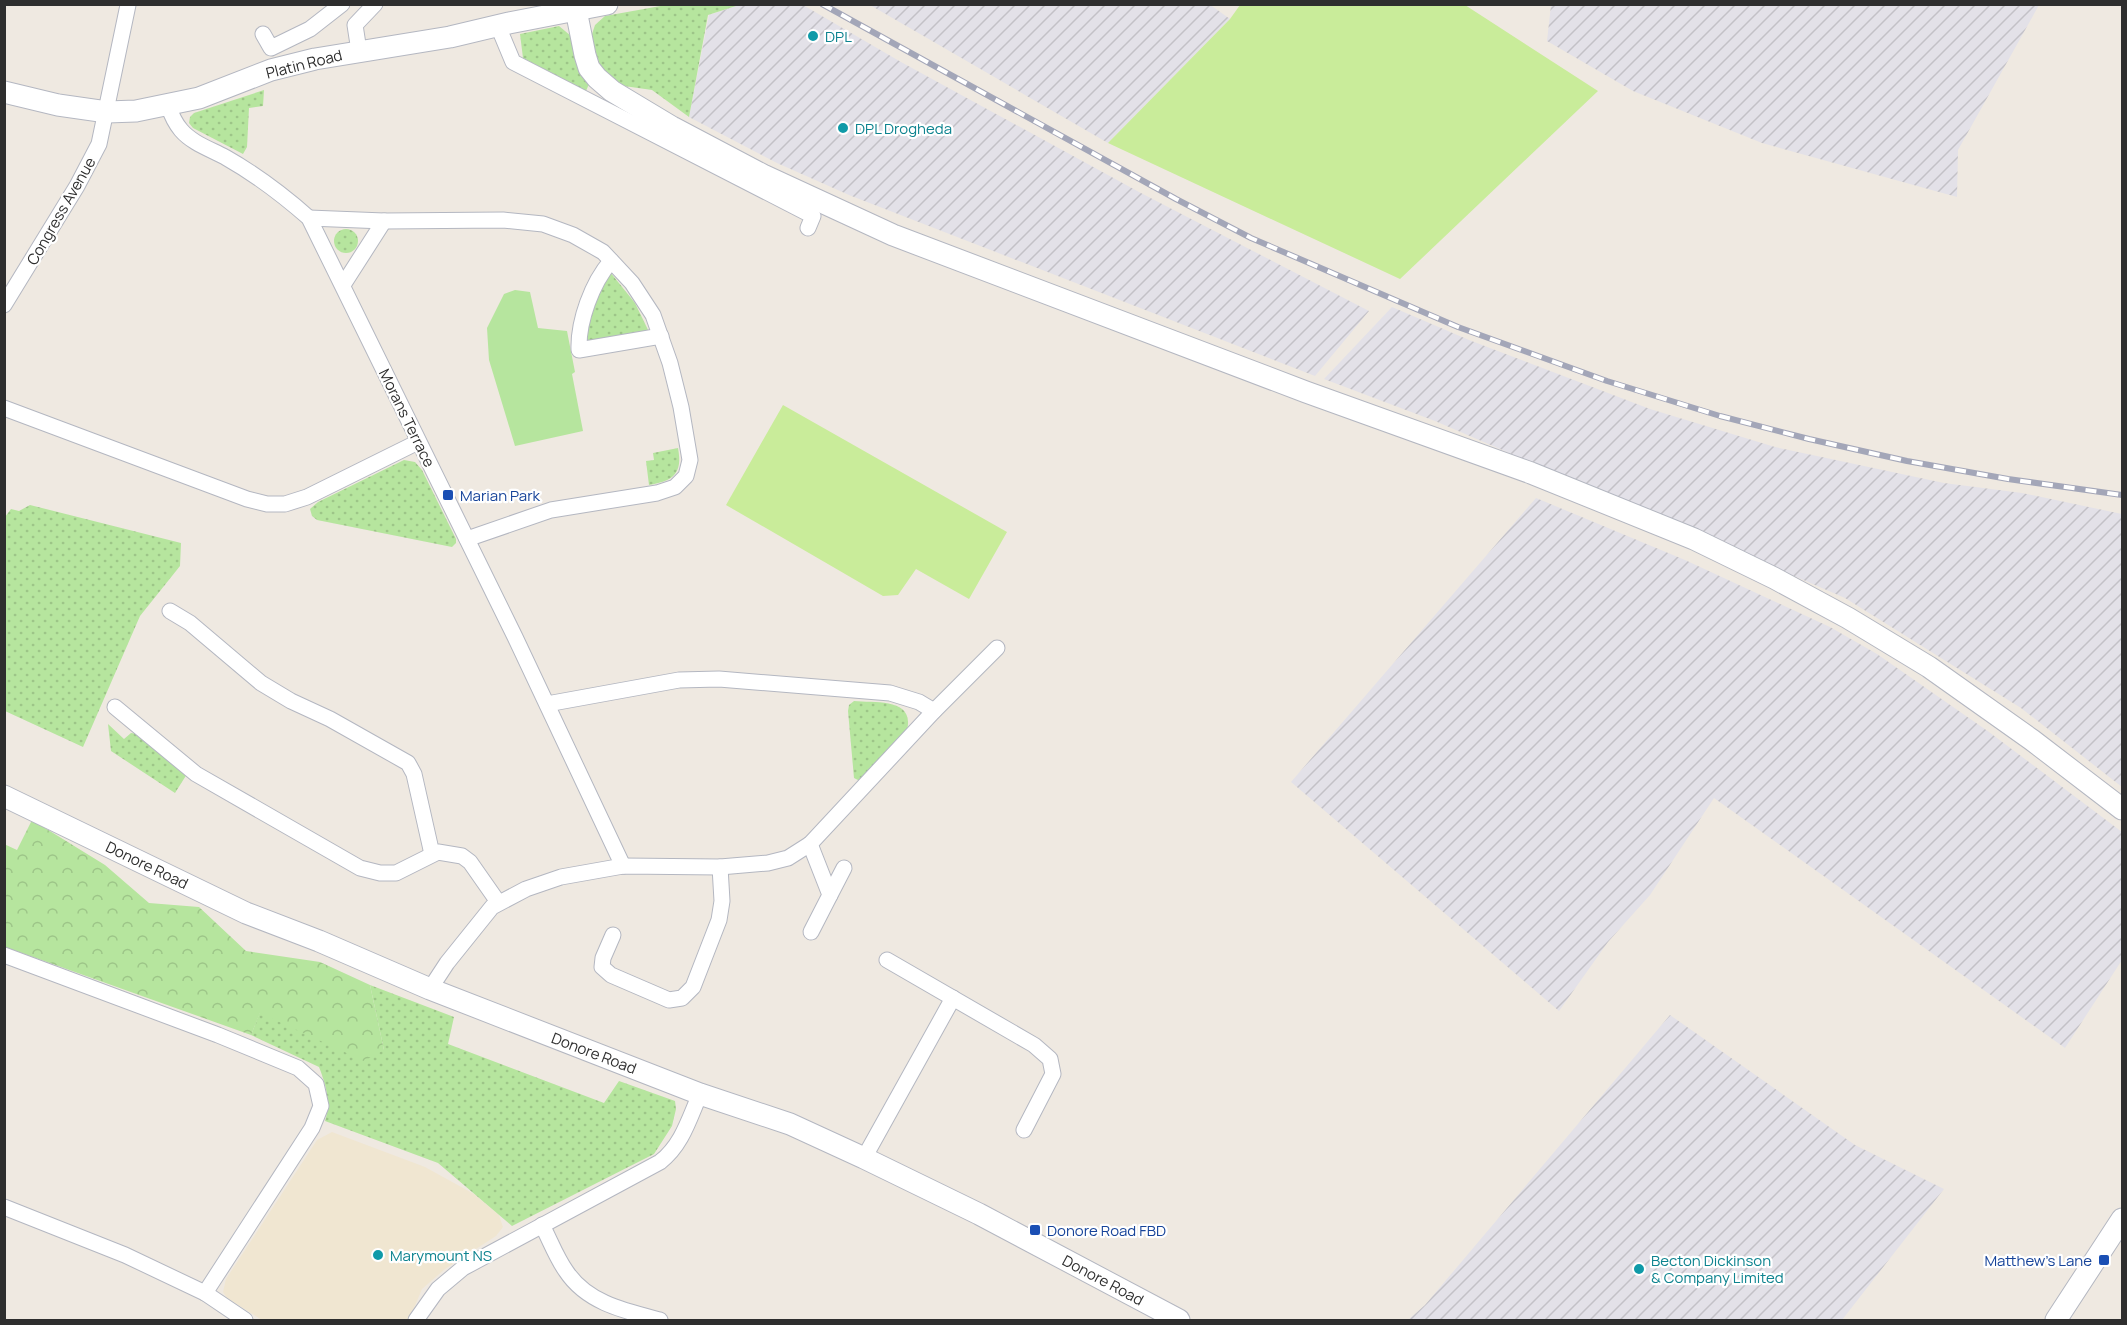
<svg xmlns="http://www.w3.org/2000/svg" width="2127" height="1325" font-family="Manrope,sans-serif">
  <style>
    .industrial { fill: url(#industrial-furrows) }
    .education { fill: #f0e6d1 }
    .grass { fill: url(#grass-dots) }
    .forest { fill: url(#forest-crowns) }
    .park { fill: #b6e59e }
    .pitch { fill: #c9ec9a }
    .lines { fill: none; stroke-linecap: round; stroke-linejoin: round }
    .street-casing { stroke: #b4b7c1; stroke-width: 17 }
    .secondary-casing { stroke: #b4b7c1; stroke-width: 23 }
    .street { stroke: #fff; stroke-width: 15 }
    .secondary { stroke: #fff; stroke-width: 21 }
    .rail-casing { stroke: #a3a6b8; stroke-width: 6 }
    .rail { stroke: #fff; stroke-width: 4; stroke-dasharray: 11; stroke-linecap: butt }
    .culture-dot { fill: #0f9aa8; stroke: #fff; stroke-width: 2 }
    .transit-dot { fill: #1a4fb4; stroke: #fff; stroke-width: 2 }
    .labels { text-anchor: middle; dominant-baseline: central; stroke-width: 4.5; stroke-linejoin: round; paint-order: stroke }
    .culture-label { font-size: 15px; fill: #0d838f; stroke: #fff; text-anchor: start }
    .street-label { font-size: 15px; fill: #2e2e2e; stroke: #fff }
    .transit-label { font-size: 15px; fill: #164399; stroke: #fff; text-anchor: start }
  </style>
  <defs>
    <pattern id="industrial-furrows" width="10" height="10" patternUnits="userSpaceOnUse" patternTransform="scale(1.5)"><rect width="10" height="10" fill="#e3e1e8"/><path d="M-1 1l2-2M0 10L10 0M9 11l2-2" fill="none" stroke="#c3c1c7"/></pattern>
    <pattern id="grass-dots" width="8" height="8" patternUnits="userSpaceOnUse" patternTransform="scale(1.5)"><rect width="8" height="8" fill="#b6e59e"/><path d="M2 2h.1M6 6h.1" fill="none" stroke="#9dc588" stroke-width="1.8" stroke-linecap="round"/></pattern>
    <pattern id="forest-crowns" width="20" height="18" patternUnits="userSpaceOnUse" patternTransform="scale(1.5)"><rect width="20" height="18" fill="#b6e59e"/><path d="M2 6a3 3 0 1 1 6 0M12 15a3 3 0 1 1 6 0" fill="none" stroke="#9dc588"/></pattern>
  </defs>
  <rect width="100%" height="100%" fill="#efe9e1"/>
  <g class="industrial">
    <path d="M1209 4 1230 19 1108 143 870 5Z"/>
    <path d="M739 5H803L901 62 1139 192 1369 311 1315 376 849 195 777 163 689 117 709 15Z"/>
    <path d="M1551 5V4L2039 5 1958 150 1957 197 1762 143 1633 91 1547 41Z"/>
    <path d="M1392 307 1469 340 1650 409 1775 447 1944 483 2022 493 2122 514V787L2021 708 1845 598 1435 421 1324 379Z"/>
    <path d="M1536 498 1685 560 1830 627 1877 654 1989 732 2122 832V960L2065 1048 1714 798 1650 895 1608 942 1559 1011 1291 782Z"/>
    <path d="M1670 1015 1855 1145 1944 1189 1842 1320H1408L1425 1305Z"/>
  </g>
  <path class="education" d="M332 1132 425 1167 474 1194 499 1215 503 1227 496 1236 445 1269 422 1289 409 1320H262L227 1298 223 1292 226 1279 317 1140Z"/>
  <g class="grass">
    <path d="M666 5H739L708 15 689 117 652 90 624 86 602 72 591 37 595 25 605 16Z"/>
    <path d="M559 26 571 36 589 84 586 91 523 58 520 34Z"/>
    <path d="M264 90 263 106 249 108 247 147 243 154 193 128 189 123 190 117 194 113Z"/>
    <circle cx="346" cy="241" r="12"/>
    <path d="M610 272 635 303 650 334 582 342 603 275Z"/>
    <path d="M678 448C683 474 673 481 649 485L646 461 654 460 653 453Z"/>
    <path d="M404 460 415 462 422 470 456 539V543L452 547 317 520 312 516 310 509 318 502Z"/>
    <path d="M30 505 181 543 180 566 140 616 83 747 5 711V517L11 509 19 511Z"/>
    <path d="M854 701C876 703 915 698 907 730L860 781 854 778 848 711 849 705Z"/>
    <path d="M108 724 124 739 131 733 138 734 187 774 175 793 111 751Z"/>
    <path d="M370 985 454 1017 448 1044 604 1103 619 1081 675 1101 676 1109 672 1126 654 1154 512 1226 438 1163 325 1121C331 1102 326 1085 319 1067L251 1035 260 1012 384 1050Z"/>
  </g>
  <path class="forest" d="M32 820 105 865 149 903 199 907 246 951 320 962 370 985 384 1050 364 1061 260 1013 251 1035 5 947 4 844 17 850Z"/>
  <path class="park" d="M515 290 530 292 538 328 567 331 575 372 572 374 583 431 515 446 489 360 487 328 504 294Z"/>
  <g class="pitch">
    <path d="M1240 5H1465L1598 91 1400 279 1108 143 1230 19Z"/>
    <path d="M783 405 1007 532 969 599 916 569 898 595 883 596 726 505Z"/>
  </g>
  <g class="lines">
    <defs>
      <g id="street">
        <path d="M498 26 513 62 813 216 808 228"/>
        <path d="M263 34 271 48 310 29 342 4"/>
        <path d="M359 51 355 25 375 4"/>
        <path d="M168 105C171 114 175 123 181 130 192 143 210 149 225 157 255 174 283 195 309 218L515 637 623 866"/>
        <path d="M309 218 384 221 503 220 543 224 573 235 603 252 632 283 653 315 670 363 681 407 690 460 686 476 675 487 657 493 551 510 467 539"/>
        <path d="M611 261C592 283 578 321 579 350L661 336"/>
        <path d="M343 285 384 221"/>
        <path d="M4 305 77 186 99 144 128 5"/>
        <path d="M4 408 247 499 267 504H285L307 497 418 442"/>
        <path d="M170 611 190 623 261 683 291 701 330 719 408 763 414 774 432 854"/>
        <path d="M547 704 679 680 719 679 890 693 919 702 934 711"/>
        <path d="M115 707 196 774 360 868 380 873H396L438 852 462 856 470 862 498 902"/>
        <path d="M810 844 830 895 811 932"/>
        <path d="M830 895 844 868"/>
        <path d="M613 935 603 958 602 967 611 975 669 1000 682 998 693 987 719 920 722 901 720 867"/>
        <path d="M4 955 218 1035 298 1068 316 1084 321 1106 312 1128 205 1293"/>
        <path d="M887 960 1034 1045 1050 1059 1053 1074 1024 1130"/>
        <path d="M430 989 447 963 492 907 526 889 561 877 623 866 720 867 768 863 788 858 810 844 934 711 997 648"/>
        <path d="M864 1158 953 998"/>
        <path d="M4 1207 125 1255 205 1293 245 1320"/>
        <path d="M542 1225C550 1240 556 1257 566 1271 587 1303 625 1311 660 1320"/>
        <path d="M416 1320 438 1289 463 1268 660 1162C682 1145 689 1119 700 1094"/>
      </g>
      <g id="secondary">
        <path d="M576 10 585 55 589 68 597 78 612 91 672 127 763 175 893 235 1306 392 1531 473 1694 539 1774 578 1848 618 1929 667 2032 740 2122 809"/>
        <path d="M4 92 58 105 107 112 136 111 199 98 271 70 315 59 450 37 509 23 607 4"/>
        <path d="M4 796 246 913 319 941 430 989 700 1094 790 1124 864 1158 979 1214 1179 1320"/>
        <path d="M2056 1320 2122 1219"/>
      </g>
    </defs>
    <use href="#street" class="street-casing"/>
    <use href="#secondary" class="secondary-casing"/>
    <use href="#street" class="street"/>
    <use href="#secondary" class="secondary"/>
    <defs>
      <path id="rail" d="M822 4 1176 199 1251 238 1458 327 1607 381 1720 416 1809 439 1907 461 2008 479 2122 495"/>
    </defs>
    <use href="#rail" class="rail-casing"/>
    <use href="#rail" class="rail"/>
  </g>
  <g class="culture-dot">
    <circle cx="813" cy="36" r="6"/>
    <circle cx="843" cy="128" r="6"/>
    <circle cx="378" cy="1255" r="6"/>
    <circle cx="1639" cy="1269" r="6"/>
  </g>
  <g class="transit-dot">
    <rect x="442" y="489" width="12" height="12" rx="3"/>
    <rect x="1029" y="1224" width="12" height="12" rx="3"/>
    <rect x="2098" y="1254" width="12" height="12" rx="3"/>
  </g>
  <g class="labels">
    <g class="culture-label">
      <text x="825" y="36">DPL</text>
      <text x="855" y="128">DPL Drogheda</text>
      <text x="390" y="1255">Marymount NS</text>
      <text x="1651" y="1260">Becton Dickinson<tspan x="1651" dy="17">&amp; Company Limited</tspan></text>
    </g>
    <g class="street-label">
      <text transform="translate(304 64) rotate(-14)">Platin Road</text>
      <text transform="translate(61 211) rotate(-60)">Congress Avenue</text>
      <text transform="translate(407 418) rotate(64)">Morans Terrace</text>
      <text transform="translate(147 865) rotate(26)">Donore Road</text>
      <text transform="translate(594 1053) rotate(21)">Donore Road</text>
      <text transform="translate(1103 1280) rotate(28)">Donore Road</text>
    </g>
    <g class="transit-label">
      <text x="460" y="495">Marian Park</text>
      <text x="1047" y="1230">Donore Road FBD</text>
      <text x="2092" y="1260" text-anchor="end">Matthew's Lane</text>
    </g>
  </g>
  <rect width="2127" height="1325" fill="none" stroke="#2e2e2e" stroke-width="12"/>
</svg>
